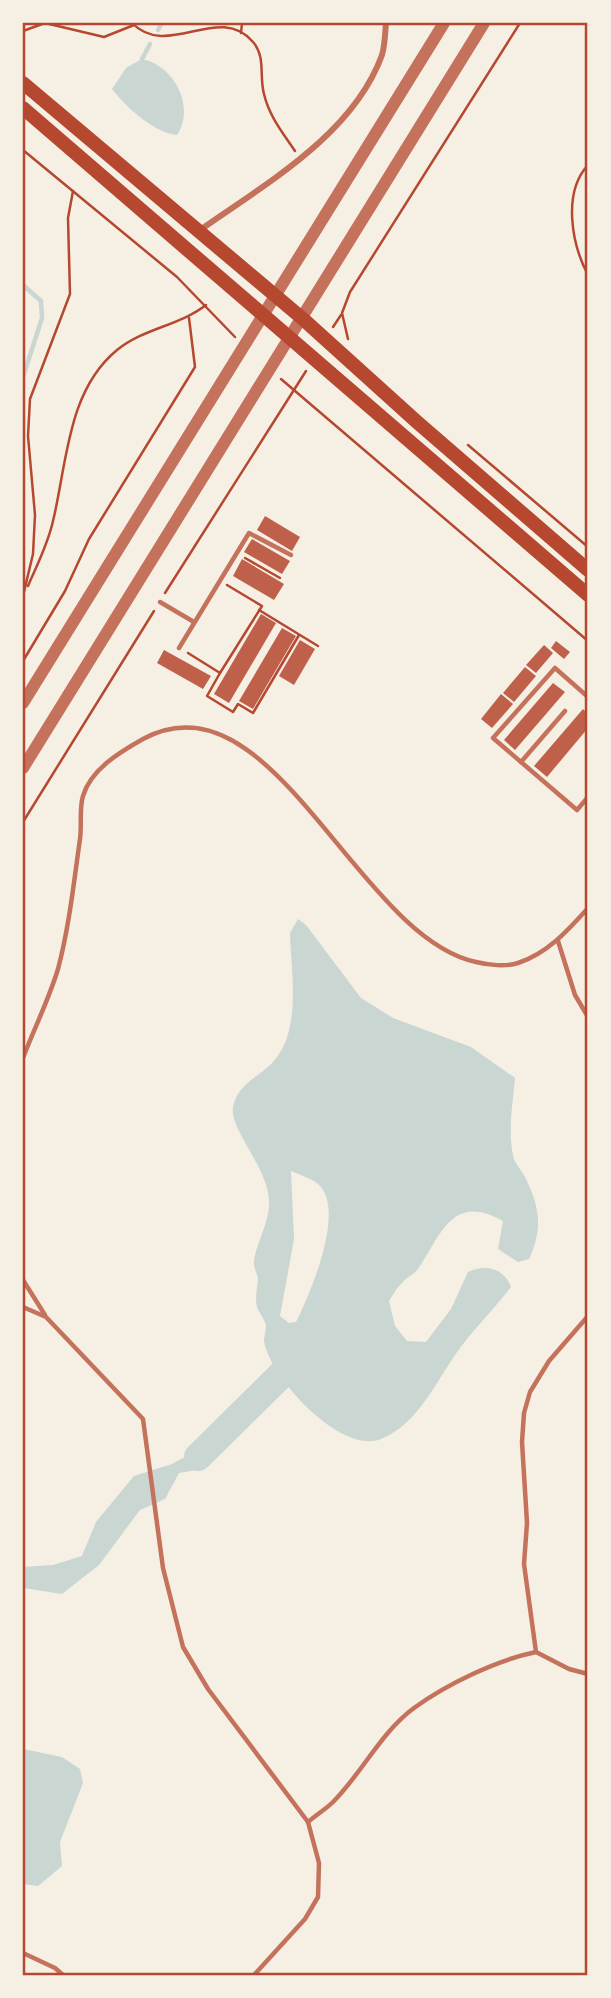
<svg xmlns="http://www.w3.org/2000/svg" width="611" height="1998" font-family="Mulish,sans-serif">
  <style>
    .water { fill: #c9d6d2; fill-rule: evenodd }
    .lines { fill: none; stroke-linecap: round; stroke-linejoin: round }
    .stream { stroke: #c9d6d2; stroke-width: 4.5 }
    .river { stroke: #c9d6d2; stroke-width: 28 }
    .building { fill: #bf614a }
    .path { stroke: #b5482f; stroke-width: 2.5 }
    .service { stroke: #c5725c; stroke-width: 4.5 }
    .pedestrian { stroke: #c5725c; stroke-width: 6 }
    .tertiary { stroke: #c5725c; stroke-width: 12 }
    .secondary { stroke: #b5482f; stroke-width: 14 }
    .neatline { fill: none; stroke: #b5482f; stroke-width: 2.5 }
  </style>
  <rect width="100%" height="100%" fill="#f6efe4"/>
  <g class="water">
    <path d="M142 59C173 65 196 106 177 135 154 133 126 107 112 89L126 68Z"/>
    <path d="M298 919 306 925 361 998 393 1018 471 1047 515 1078C513 1102 507 1135 514 1159 516 1165 522 1171 525 1177 540 1207 543 1229 529 1259L518 1262 498 1249 503 1221C452 1192 441 1235 418 1269 413 1275 407 1277 402 1283 397 1287 393 1295 389 1301L395 1326 407 1341 426 1342 451 1309 468 1272C486 1264 504 1268 511 1287 495 1308 476 1327 460 1348 437 1379 419 1424 381 1439 341 1455 270 1378 264 1341 264 1336 266 1331 266 1326 265 1319 259 1313 257 1307 255 1298 257 1289 258 1280 258 1275 255 1271 254 1265 252 1254 269 1223 269 1205 271 1170 229 1130 233 1107 239 1080 263 1077 277 1057 301 1025 291 970 290 933ZM291 1171C300 1175 314 1179 320 1186 345 1213 310 1294 296 1322L289 1323 280 1316 294 1239Z"/>
    <path d="M192 1453 202 1461 196 1470 179 1473 165 1499 140 1510 99 1565 62 1594 23 1588V1567L53 1565 82 1556 96 1522 134 1476 172 1464Z"/>
    <path d="M23 1749 62 1757 80 1769 83 1783 60 1842 62 1866 38 1886 23 1884Z"/>
  </g>
  <g class="lines">
    <g class="stream">
      <path d="M158 30 162 23"/>
      <path d="M142 59 150 44"/>
      <path d="M23 285 41 301 42 318 23 377"/>
    </g>
    <path class="river" d="M198 1457 282 1374"/>
  </g>
  <g class="building">
    <path d="M265 516 300 537 292 551 257 530Z"/>
    <path d="M252 539 290 561 282 574 244 552Z"/>
    <path d="M242 559 284 584 274 600 233 576Z"/>
    <path d="M261 614 276 623 229 703 214 694Z"/>
    <path d="M282 628 296 636 253 709 239 701Z"/>
    <path d="M300 640 315 649 294 685 279 676Z"/>
    <path d="M556 641 570 652 564 659 551 648Z"/>
    <path d="M544 645 553 653 536 673 526 665Z"/>
    <path d="M164 650 211 676 203 689 157 663Z"/>
    <path d="M525 667 536 676 514 702 503 693Z"/>
    <path d="M553 683 565 692 515 750 504 740Z"/>
    <path d="M501 694 513 704 492 728 481 719Z"/>
    <path d="M583 709 588 714V728L547 777 534 766Z"/>
  </g>
  <g class="lines">
    <g class="path">
      <path d="M45 23 104 37 134 25"/>
      <path d="M132 23C168 60 219 2 253 42 266 57 259 76 264 94 269 116 283 133 295 151"/>
      <path d="M23 31 45 23"/>
      <path d="M241 33 242 23"/>
      <path d="M23 150 177 277 235 337"/>
      <path d="M588 165C562 193 572 245 588 275"/>
      <path d="M333 327 341 315"/>
      <path d="M348 339 342 313 350 292 520 23"/>
      <path d="M281 379 588 641"/>
      <path d="M468 445 588 547"/>
      <path d="M245 558 280 578"/>
      <path d="M28 586C37 565 48 544 53 521 67 464 67 391 117 350 144 328 179 326 206 305"/>
      <path d="M165 593 306 371"/>
      <path d="M23 596 33 554 35 515 28 436 30 399 70 294 68 218 73 191"/>
      <path d="M259 610 318 646"/>
      <path d="M188 653 220 673 262 606 227 585"/>
      <path d="M23 661 65 591 89 539 195 367 189 318"/>
      <path d="M220 673 207 696 233 712 238 704 253 713 299 635"/>
      <path d="M23 822 154 611"/>
    </g>
    <g class="service">
      <path d="M160 602 194 622"/>
      <path d="M179 648 249 533 291 555"/>
      <path d="M588 697 555 668 493 738 577 810 588 797"/>
      <path d="M521 762 565 711"/>
      <path d="M558 941 575 995 588 1017"/>
      <path d="M23 1058C34 1029 49 999 58 969 69 928 74 881 80 839 82 825 79 809 83 796 91 769 120 752 143 739 272 669 357 937 476 962 488 965 506 967 518 963 548 953 568 930 588 908"/>
      <path d="M23 1280 45 1315"/>
      <path d="M23 1307 46 1317 143 1419 163 1568 183 1647 208 1689 308 1822 319 1863 318 1897 305 1919 254 1975"/>
      <path d="M536 1652 524 1564 527 1523 522 1442 524 1413 530 1392 549 1361 588 1316"/>
      <path d="M308 1822C316 1815 326 1809 333 1802 362 1773 381 1732 414 1708 447 1684 497 1660 536 1652L569 1669 588 1674"/>
      <path d="M23 1953 55 1968 63 1975"/>
    </g>
    <path class="pedestrian" d="M200 230C265 184 353 135 382 55 385 45 385 33 386 23"/>
    <g class="tertiary">
      <path d="M23 703 444 23"/>
      <path d="M23 768 484 23"/>
    </g>
    <g class="secondary">
      <path d="M23 83 303 319 417 422 588 570"/>
      <path d="M23 108 588 595"/>
    </g>
  </g>
  <rect width="611" height="1998" fill="none" stroke="#f6efe4" stroke-width="49"/>
  <rect x="24" y="24" width="562" height="1950" class="neatline"/>
</svg>
